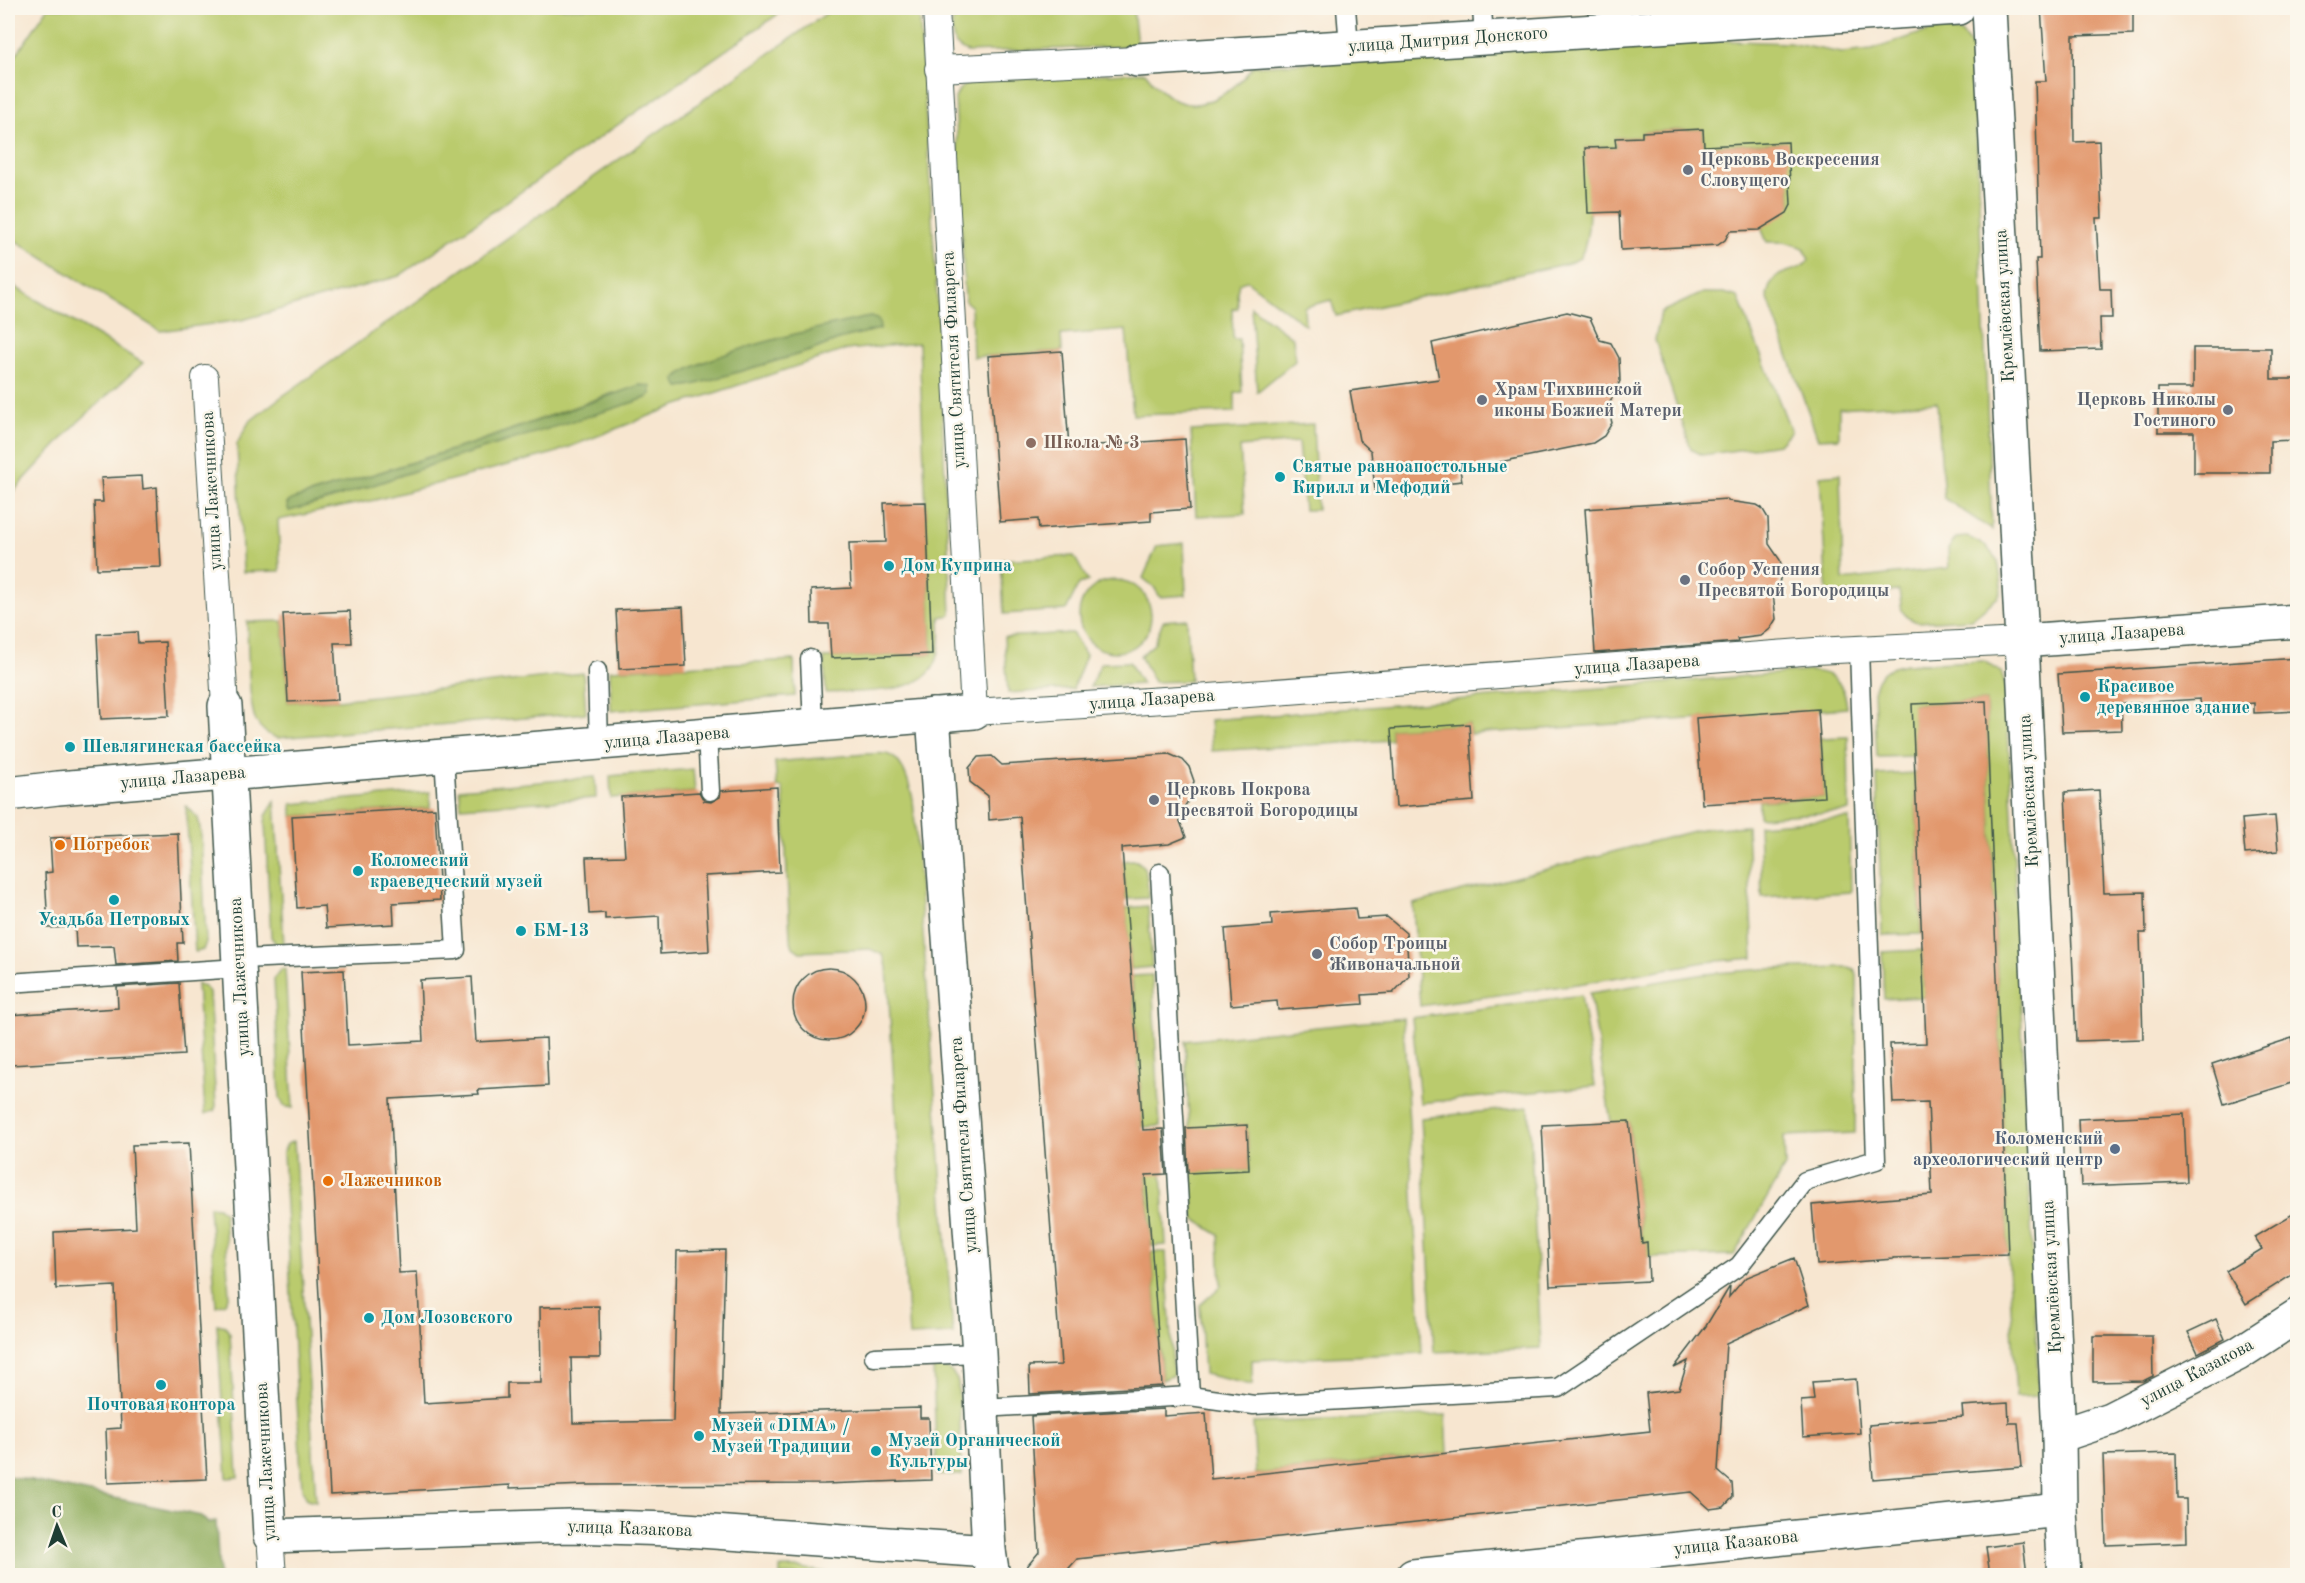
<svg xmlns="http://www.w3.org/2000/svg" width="2305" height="1583" font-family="'Old Standard TT',serif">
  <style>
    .green { fill: #bacb6d; stroke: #6c8450; stroke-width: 1.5; fill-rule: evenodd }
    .forest { fill: #93af60; stroke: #59764a; stroke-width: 1.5 }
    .building { fill: #e2986d }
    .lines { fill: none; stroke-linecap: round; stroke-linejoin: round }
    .service-casing { stroke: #3f564b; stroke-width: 21 }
    .pedestrian-casing { stroke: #3f564b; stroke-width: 28 }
    .minor-casing { stroke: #3f564b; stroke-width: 36 }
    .service { stroke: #fff; stroke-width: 18 }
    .pedestrian { stroke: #fff; stroke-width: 26 }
    .minor { stroke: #fff; stroke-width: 33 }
    .worship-dot { fill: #6b7280; stroke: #fbf7ec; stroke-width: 2 }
    .education-dot { fill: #8d6e63; stroke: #fbf7ec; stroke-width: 2 }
    .culture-dot { fill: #0f9aa8; stroke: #fbf7ec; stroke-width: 2 }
    .food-dot { fill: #e8710a; stroke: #fbf7ec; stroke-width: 2 }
    .service-dot { fill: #5c6f8a; stroke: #fbf7ec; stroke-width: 2 }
    .labels { text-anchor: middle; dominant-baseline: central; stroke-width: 5; stroke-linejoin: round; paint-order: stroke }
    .street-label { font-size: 18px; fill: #1f3d34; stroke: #fbf7ec }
    .worship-label { font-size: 18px; font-weight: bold; fill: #5b616d; stroke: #fbf7ec; text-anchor: start }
    .education-label { font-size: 18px; font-weight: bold; fill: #785e54; stroke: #fbf7ec; text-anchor: start }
    .culture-label { font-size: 18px; font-weight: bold; fill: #0d838f; stroke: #fbf7ec; text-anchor: start }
    .food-label { font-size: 18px; font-weight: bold; fill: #c56008; stroke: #fbf7ec; text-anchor: start }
    .service-label { font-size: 18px; font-weight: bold; fill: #4e5e75; stroke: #fbf7ec; text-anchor: end }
  </style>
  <rect width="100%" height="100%" fill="#fbf7ec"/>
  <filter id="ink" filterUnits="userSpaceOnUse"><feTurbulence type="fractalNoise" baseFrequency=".0167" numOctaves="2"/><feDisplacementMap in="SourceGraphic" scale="12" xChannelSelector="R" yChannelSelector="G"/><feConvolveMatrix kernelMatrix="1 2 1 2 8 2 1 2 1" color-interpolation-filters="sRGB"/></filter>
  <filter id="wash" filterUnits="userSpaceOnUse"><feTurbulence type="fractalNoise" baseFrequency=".008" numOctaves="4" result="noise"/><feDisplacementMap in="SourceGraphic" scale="24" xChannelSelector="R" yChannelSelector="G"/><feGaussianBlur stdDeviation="1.35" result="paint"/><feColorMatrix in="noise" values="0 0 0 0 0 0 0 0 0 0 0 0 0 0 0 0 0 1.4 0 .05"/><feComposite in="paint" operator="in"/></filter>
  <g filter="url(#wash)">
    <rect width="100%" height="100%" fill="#f7e6d0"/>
    <g class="green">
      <path d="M48 8H787L399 276 242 320 160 331 8 236V67Z"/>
      <path d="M834 8H919L937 298 951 615 940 617C940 632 942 649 935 664 920 696 857 691 826 693L824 658 932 654 919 343 845 350 672 407 554 453 375 500 278 520 280 571 243 572 237 444 249 422 277 400ZM871 317 880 329 846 337 810 351 693 385 679 387V375L701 363 744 349ZM613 393 646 398 446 460 329 500 289 510 287 504 291 500 313 493 474 443Z"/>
      <path d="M971 8H1133L1137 46 967 52C952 46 952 38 952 22Z"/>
      <path d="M1940 29 1961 33 1973 47 1992 530 1944 498 1937 402 1839 408V438L1818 439 1767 296C1768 292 1769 286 1772 282 1780 269 1800 273 1809 260L1804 248 1785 242H1767L1762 230V219L1791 205 1787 142 1704 146 1703 129 1642 132V137L1616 138V147L1585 148C1587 180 1595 229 1580 258L1569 263 1336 316 1331 300 1304 307 1305 325 1247 281 1239 283 1237 292 1238 308 1232 309 1233 339H1239L1242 392 1235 393V412L1133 415 1126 330 1061 335 1062 351 973 357 971 306 965 301 955 98 959 90 970 81 1145 72C1153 83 1164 95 1177 101 1206 113 1237 88 1253 66L1686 39 1789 43 1842 53 1872 50 1915 35Z"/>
      <path d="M8 283 143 363 77 423 8 497Z"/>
      <path d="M1703 293H1724L1738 297 1791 431 1779 444 1702 455 1691 449 1655 340 1661 312Z"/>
      <path d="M1251 307 1293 338 1295 361 1257 392Z"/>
      <path d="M1313 424 1317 510H1304L1298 442 1240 447 1245 514 1196 516 1191 431Z"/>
      <path d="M1840 474 1843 580 1949 568 1948 549 1956 538 1967 537 1985 545 1998 561 2002 586 2000 594 1997 598 1971 619 1917 622 1908 618 1902 611 1899 591 1827 595 1820 476Z"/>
      <path d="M1184 543 1186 595 1160 597 1154 587 1143 578 1157 546Z"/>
      <path d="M1074 556 1088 581 1079 584 1066 610 1004 614 1001 560Z"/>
      <circle cx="1115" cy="616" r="36"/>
      <path d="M1187 619 1190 681 1154 682 1140 656 1154 644 1163 621Z"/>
      <path d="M283 621 288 702 338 700 583 673 586 713 277 738C267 735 261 730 256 721 248 705 248 643 247 622Z"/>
      <path d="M1072 633 1086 655 1073 689 1008 693 1004 637Z"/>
      <path d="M794 660 795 696 611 711 610 670Z"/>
      <path d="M1984 661 2001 672 2006 686 2039 1396 2016 1397 2008 1253 1986 701 1913 704 1914 756 1877 757 1874 691C1876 672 1889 667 1907 664Z"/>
      <path d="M1129 662 1142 684 1090 687 1101 663Z"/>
      <path d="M1810 671C1835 672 1845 684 1847 708L1470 734 1469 724 1391 729V740L1212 751 1210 720Z"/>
      <path d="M1848 737 1849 811 1759 817V801L1824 797 1820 738Z"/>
      <path d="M866 754C872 754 880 753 886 754 904 758 909 784 913 799L953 1334 909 1336 887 967 883 955 870 949 800 952 793 947 790 937 783 788 777 787 775 762Z"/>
      <path d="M693 769 695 792 611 798 610 776Z"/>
      <path d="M1915 773 1921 934 1882 935 1877 775Z"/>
      <path d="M595 777 596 798 461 807 459 789Z"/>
      <path d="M430 792V808L292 816V804Z"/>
      <path d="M275 801 284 945 276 944 271 937 265 823 266 816Z"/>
      <path d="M186 806 198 818 201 834 206 942 203 950 195 952Z"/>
      <path d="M1849 818 1851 892 1762 897 1759 825Z"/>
      <path d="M1747 826 1753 958 1705 962 1584 983 1420 1006 1413 904 1701 829Z"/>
      <path d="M1133 860C1150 864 1147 884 1148 898L1126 899 1123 861Z"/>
      <path d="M1148 906 1152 967 1131 969 1126 908Z"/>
      <path d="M1922 950 1924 997 1884 999 1882 952Z"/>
      <path d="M1848 967 1854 969 1857 975 1855 1133 1784 1136 1785 1166 1734 1255 1647 1257V1242L1642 1243 1629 1122H1611L1590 993 1705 974 1765 969Z"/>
      <path d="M281 969H285L293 1108 284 1106 280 1098 274 978Z"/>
      <path d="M1152 975 1160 1126 1143 1127 1132 976Z"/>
      <path d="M197 984 204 986 209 992 216 1106 214 1111 205 1114Z"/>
      <path d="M1581 995 1595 1086 1420 1103 1412 1018Z"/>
      <path d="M1403 1018 1422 1353 1252 1360V1385L1204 1374 1200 1305 1221 1286 1219 1235 1194 1219 1185 1041ZM1247 1125 1249 1170 1197 1172Z"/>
      <path d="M1529 1107 1541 1348 1434 1352 1421 1118Z"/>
      <path d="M1160 1135 1166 1245 1152 1246 1144 1136Z"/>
      <path d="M294 1141 316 1501 307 1499 302 1489 283 1153 287 1144Z"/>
      <path d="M209 1206 218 1207 224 1213 229 1295 225 1303 216 1306Z"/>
      <path d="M1152 1252H1166L1173 1375 1162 1380Z"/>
      <path d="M217 1324 225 1326 230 1334 238 1477 227 1478Z"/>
      <path d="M933 1364C946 1366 953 1371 958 1382L962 1475H937Z"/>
      <path d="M1446 1415 1448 1453 1256 1474 1253 1423Z"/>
      <path d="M780 1568H801L842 1575H780Z"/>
    </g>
    <g class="forest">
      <path d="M871 317 879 320 880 329 846 337 810 351 693 385 679 387 675 380C689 357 839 322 871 317Z"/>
      <path d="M640 385 651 386V394L646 398 609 410 446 460 329 500 289 511 287 504 291 500 474 443Z"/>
      <path d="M8 1476 201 1516 208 1523 216 1521 219 1575H8Z"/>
    </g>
    <g id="blocks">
      <g class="building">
        <path d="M2041 8H2133V34L2073 36 2074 142 2099 141 2102 218H2096L2100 289H2111L2112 318H2100L2101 349 2040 351 2036 259H2040L2035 81H2046Z"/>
        <path d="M1703 129 1704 146 1788 142 1791 205 1787 213 1759 230 1730 231 1725 240 1718 245 1621 250 1619 212 1588 213 1585 148 1616 147 1615 138 1642 137V132Z"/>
        <path d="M1567 312 1590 318 1600 340 1611 343 1619 358 1620 381 1608 407 1612 423 1604 436 1593 443 1460 470 1462 481 1375 490 1371 451 1359 440 1350 391 1439 379 1432 343Z"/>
        <path d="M2193 348H2271V379H2298V440L2270 441V473H2194V432H2158V388H2193Z"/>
        <path d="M1062 351 1069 447 1185 439 1190 509 1151 512V521L1039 529 1038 519 1000 522 988 356Z"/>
        <path d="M142 476 143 489 157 487 161 567 97 569 94 502H103L101 478Z"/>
        <path d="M1727 499 1728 501 1757 505 1762 508 1768 518 1769 544 1780 560 1782 568 1779 584 1773 593 1776 619 1770 629 1761 636 1737 639 1738 642 1595 653 1585 509Z"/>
        <path d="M926 502 932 654 831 658 829 624H812L811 590 851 588 849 543 886 542 884 503Z"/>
        <path d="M683 607 686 666 619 669 616 610Z"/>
        <path d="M350 611 352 643H334L338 700 288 702 283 614Z"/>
        <path d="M137 632 138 643 165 642 169 716 101 719 97 634Z"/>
        <path d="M2298 658V711L2254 713V703L2201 708 2200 699 2121 704 2122 730 2062 732 2058 674Z"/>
        <path d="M1986 701 2008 1254 1893 1258V1259L1817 1265 1812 1205 1932 1195 1928 1102 1893 1103 1890 1044 1926 1043 1912 704Z"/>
        <path d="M1818 709 1824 797 1702 804 1696 718Z"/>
        <path d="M1469 724 1474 801 1396 807 1391 729Z"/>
        <path d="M1169 754 1183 760 1189 767 1194 781 1191 797 1178 816 1186 837 1169 844 1122 848 1143 1130 1163 1129 1166 1174 1146 1175 1162 1386 1030 1394 1029 1366 1061 1365 1020 817 989 820 988 796 970 782 969 768 978 757 992 756 1002 765Z"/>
        <path d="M777 787 780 872 705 876 709 951 660 954 659 916 605 919V913L589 914 586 857 625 856 621 797 699 792 704 801 711 802 720 797 721 791Z"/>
        <path d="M2099 790 2104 893 2145 892 2146 933H2140L2143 1039 2076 1041 2065 792Z"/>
        <path d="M435 808 440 900 393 903 394 924 326 928 324 906 297 908 292 816Z"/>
        <path d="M2275 816 2278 851 2245 854 2242 819Z"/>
        <path d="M178 833 183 943H177L178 961 116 965 114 946 76 947 75 927 48 928 45 873 52 872 50 838Z"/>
        <path d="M1355 908 1357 919 1387 917 1406 933 1409 976 1393 993 1362 995 1363 1004 1278 1010 1277 1001 1231 1005 1225 929 1272 925 1271 914Z"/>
        <circle cx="829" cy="1004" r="36"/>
        <path d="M344 970 348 1045 423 1041 420 980 472 977 476 1042 546 1038 548 1086 478 1090 479 1094 390 1099 399 1273 417 1272 424 1403 507 1398V1383H541L540 1307 599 1306 600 1358H571L573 1423 673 1421 677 1251 725 1250 721 1414 920 1408V1418H929L931 1480 824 1484 586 1485 510 1488V1485L330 1495 301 972Z"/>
        <path d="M179 983 184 1055 11 1065 8 1015 118 1008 117 987Z"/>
        <path d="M2292 1038 2298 1056V1081L2224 1104 2212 1064Z"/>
        <path d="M2184 1114 2187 1182 2081 1186 2078 1119Z"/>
        <path d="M1629 1121 1642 1243 1647 1242 1649 1281 1550 1286 1542 1125Z"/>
        <path d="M1247 1125 1249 1170 1188 1173 1186 1128Z"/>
        <path d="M189 1143 207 1479 108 1483 106 1429 121 1428 115 1286 56 1289 54 1232 136 1228 132 1145Z"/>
        <path d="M2298 1211V1271L2246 1304 2226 1271 2262 1249 2254 1237Z"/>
        <path d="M1794 1258 1809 1305 1726 1343 1718 1471 1732 1483 1733 1497 1724 1507 1710 1509 1691 1492 1077 1559 1063 1575H1020L1039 1552 1031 1416 1164 1409V1416L1206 1413 1211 1479 1650 1431 1646 1393 1679 1389 1688 1361 1674 1368 1706 1326 1730 1286 1729 1297 1745 1278Z"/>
        <path d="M2216 1319 2225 1339 2198 1353 2188 1332Z"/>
        <path d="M2093 1336H2152L2153 1376 2143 1381 2093 1382Z"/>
        <path d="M1856 1379 1860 1433 1803 1437 1801 1401 1814 1400 1812 1382Z"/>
        <path d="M2008 1403 2009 1423H2018L2022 1467 1873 1479 1869 1425 1963 1417 1962 1406Z"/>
        <path d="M2176 1453 2177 1499H2186L2187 1542 2106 1545 2103 1455Z"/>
        <path d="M2023 1542 2027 1575H1990L1986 1547Z"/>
      </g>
    </g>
  </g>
  <g filter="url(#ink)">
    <use href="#blocks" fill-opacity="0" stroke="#3f564b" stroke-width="1.5"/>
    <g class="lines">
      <defs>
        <g id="service">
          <path d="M1346 8 1349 46"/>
          <path d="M1482 8 1484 38"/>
          <path d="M810 659 813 725"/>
          <path d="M597 671 599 744"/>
          <path d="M707 734 710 791"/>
          <path d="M1160 873 1190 1396"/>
          <path d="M239 959 456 950 444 756"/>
          <path d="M8 983 239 968"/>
          <path d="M874 1357 979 1353"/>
          <path d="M982 1408 1190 1396 1254 1405 1558 1388 1739 1266 1805 1181 1876 1160 1859 648"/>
        </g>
        <g id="pedestrian">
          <path d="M936 8 974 712 1196 698 1815 651 2022 641"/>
          <path d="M938 69 1137 60"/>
          <path d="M205 378 225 706"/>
          <path d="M270 1536 273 1576"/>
        </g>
        <g id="minor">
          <path d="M1989 8 2022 641 2059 1436 2060 1510 2064 1576"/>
          <path d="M1137 60 1958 8"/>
          <path d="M2022 641 2298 621"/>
          <path d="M225 706 270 1536 570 1526 671 1529 989 1551"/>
          <path d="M933 715 979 1353 989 1551 993 1576"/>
          <path d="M8 794 58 788 974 712"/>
          <path d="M2059 1436 2110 1419 2238 1354 2298 1315"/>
          <path d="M1413 1576 2060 1510"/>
        </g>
      </defs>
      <use href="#service" class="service-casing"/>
      <use href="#pedestrian" class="pedestrian-casing"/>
      <use href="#minor" class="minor-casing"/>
      <use href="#service" class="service"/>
      <use href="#pedestrian" class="pedestrian"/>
      <use href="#minor" class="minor"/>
    </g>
  </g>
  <g class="worship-dot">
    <circle cx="1688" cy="170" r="6"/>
    <circle cx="1482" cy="400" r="6"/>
    <circle cx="2228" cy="410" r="6"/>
    <circle cx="1685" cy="580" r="6"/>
    <circle cx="1154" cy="800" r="6"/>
    <circle cx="1317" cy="954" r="6"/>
  </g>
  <circle class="education-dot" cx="1031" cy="443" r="6"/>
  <g class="culture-dot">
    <circle cx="1280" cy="477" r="6"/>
    <circle cx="889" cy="566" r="6"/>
    <circle cx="2085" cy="697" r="6"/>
    <circle cx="70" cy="747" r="6"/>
    <circle cx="358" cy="871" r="6"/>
    <circle cx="114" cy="900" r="6"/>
    <circle cx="521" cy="931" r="6"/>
    <circle cx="369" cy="1318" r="6"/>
    <circle cx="161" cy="1385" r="6"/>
    <circle cx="699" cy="1436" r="6"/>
    <circle cx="876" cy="1451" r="6"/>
  </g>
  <g class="food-dot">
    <circle cx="60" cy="845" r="6"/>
    <circle cx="328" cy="1181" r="6"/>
  </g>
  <circle class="service-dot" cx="2115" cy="1149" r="6"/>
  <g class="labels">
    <g class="street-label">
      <text transform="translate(1448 40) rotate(-4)">улица Дмитрия Донского</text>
      <text transform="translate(2005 306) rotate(-93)">Кремлёвская улица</text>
      <text transform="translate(954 360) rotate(-93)">улица Святителя Филарета</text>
      <text transform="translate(212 491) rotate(-93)">улица Лажечникова</text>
      <text transform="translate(2122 634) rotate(-4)">улица Лазарева</text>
      <text transform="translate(1637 665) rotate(-4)">улица Лазарева</text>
      <text transform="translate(1152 700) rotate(-4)">улица Лазарева</text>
      <text transform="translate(667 738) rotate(-5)">улица Лазарева</text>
      <text transform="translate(183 778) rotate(-5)">улица Лазарева</text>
      <text transform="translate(2029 791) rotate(-93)">Кремлёвская улица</text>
      <text transform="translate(240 977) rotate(-93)">улица Лажечникова</text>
      <text transform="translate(964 1145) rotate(-94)">улица Святителя Филарета</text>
      <text transform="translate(2052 1277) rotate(-93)">Кремлёвская улица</text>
      <text transform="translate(2197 1373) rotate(-28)">улица Казакова</text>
      <text transform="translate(266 1462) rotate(-93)">улица Лажечникова</text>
      <text transform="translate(630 1529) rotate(2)">улица Казакова</text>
      <text transform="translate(1736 1543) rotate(-6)">улица Казакова</text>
    </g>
    <g class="worship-label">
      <text x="1700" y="160">Церковь Воскресения<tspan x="1700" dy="21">Словущего</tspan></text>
      <text x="1494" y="390">Храм Тихвинской<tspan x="1494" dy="21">иконы Божией Матери</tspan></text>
      <text x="2216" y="400" text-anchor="end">Церковь Николы<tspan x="2216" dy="21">Гостиного</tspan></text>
      <text x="1697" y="570">Собор Успения<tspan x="1697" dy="21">Пресвятой Богородицы</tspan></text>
      <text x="1166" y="790">Церковь Покрова<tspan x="1166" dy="21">Пресвятой Богородицы</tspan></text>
      <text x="1329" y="944">Собор Троицы<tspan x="1329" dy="21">Живоначальной</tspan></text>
    </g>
    <g class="education-label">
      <text x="1043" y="443">Школа № 3</text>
    </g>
    <g class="culture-label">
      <text x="1292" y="467">Святые равноапостольные<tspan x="1292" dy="21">Кирилл и Мефодий</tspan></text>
      <text x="901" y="566">Дом Куприна</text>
      <text x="2097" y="687">Красивое<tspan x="2097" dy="21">деревянное здание</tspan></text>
      <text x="82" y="747">Шевлягинская бассейка</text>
      <text x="370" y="861">Коломеский<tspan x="370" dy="21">краеведческий музей</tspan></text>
      <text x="114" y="920" text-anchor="middle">Усадьба Петровых</text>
      <text x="533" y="931">БМ-13</text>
      <text x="381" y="1318">Дом Лозовского</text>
      <text x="161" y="1405" text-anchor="middle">Почтовая контора</text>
      <text x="711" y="1426">Музей «DIMA» /<tspan x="711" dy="21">Музей Традиции</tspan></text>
      <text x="888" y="1441">Музей Органической<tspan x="888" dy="21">Культуры</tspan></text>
    </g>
    <g class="food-label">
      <text x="72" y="845">Погребок</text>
      <text x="340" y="1181">Лажечников</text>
    </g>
    <g class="service-label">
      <text x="2103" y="1139">Коломенский<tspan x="2103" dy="21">археологический центр</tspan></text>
    </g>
  </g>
  <rect width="2305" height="1583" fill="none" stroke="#fbf7ec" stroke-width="30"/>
  <g transform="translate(57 1526) rotate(358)" stroke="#fbf7ec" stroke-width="4.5" paint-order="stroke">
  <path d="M0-4.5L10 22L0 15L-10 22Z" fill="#1f3d34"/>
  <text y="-9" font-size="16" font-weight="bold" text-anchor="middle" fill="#1f3d34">С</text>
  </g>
</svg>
